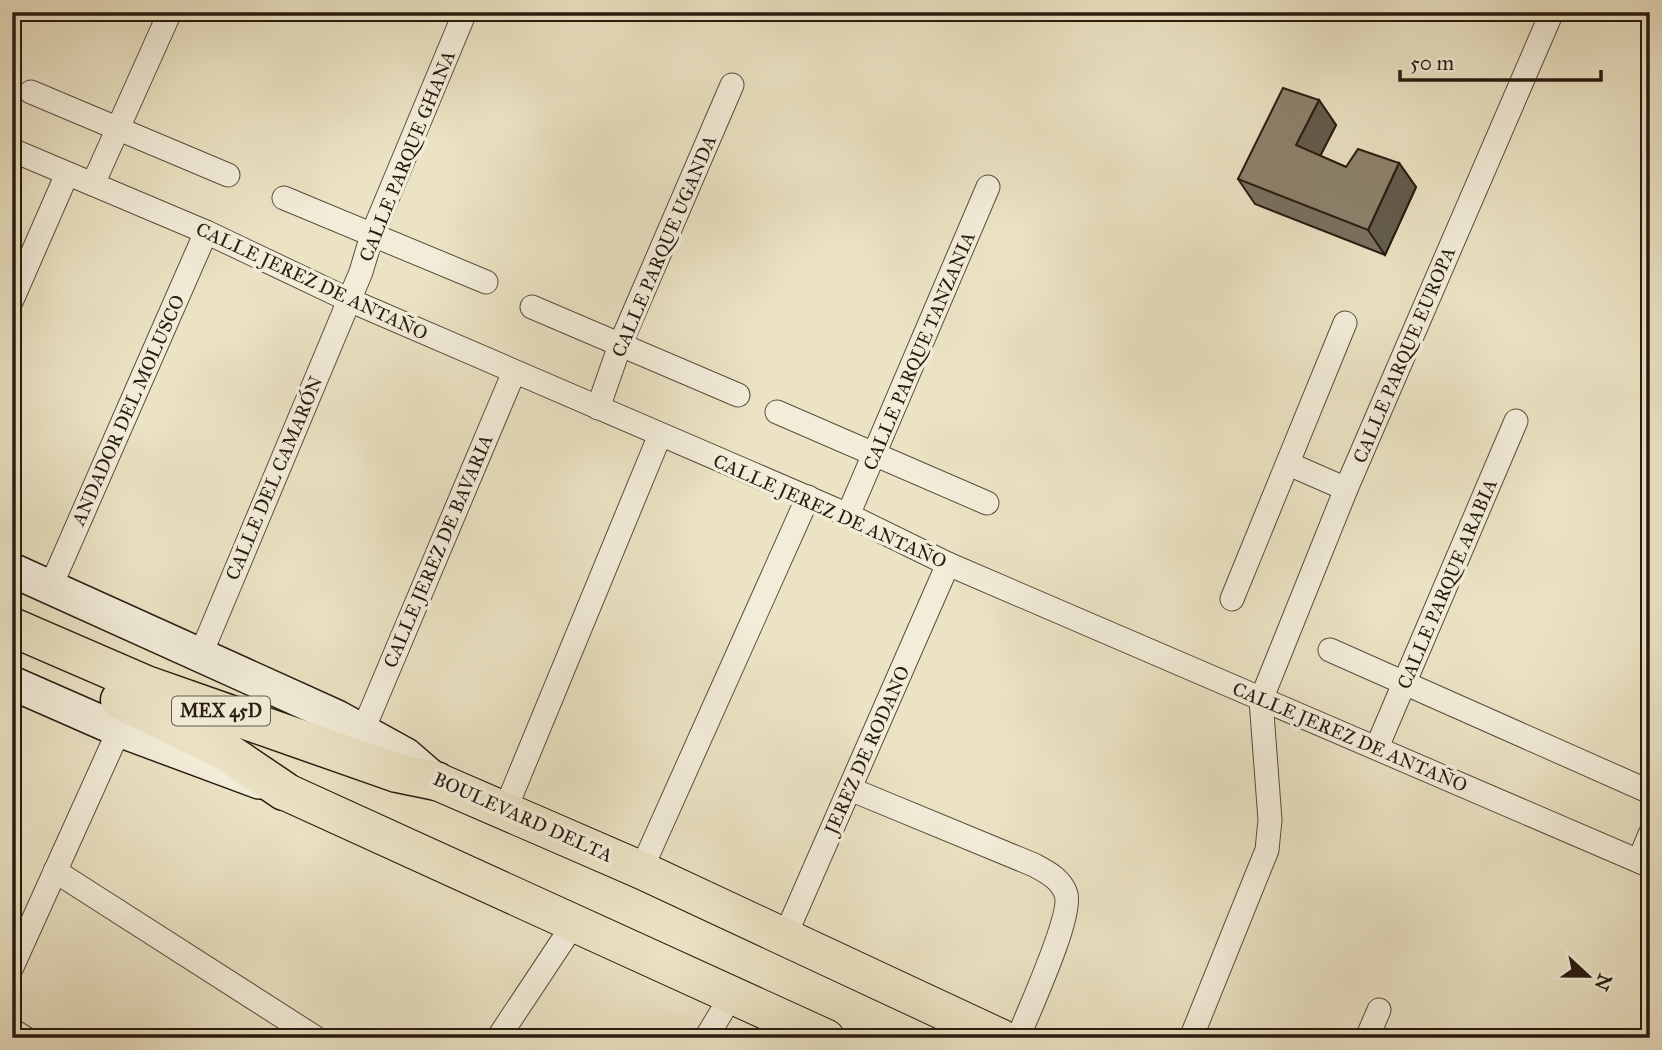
<svg xmlns="http://www.w3.org/2000/svg" width="1662" height="1050" font-family="'IM FELL Great Primer',serif">
  <style>
    .lines { fill: none; stroke-linecap: round; stroke-linejoin: round }
    .minor-casing { stroke: #594d3d; stroke-width: 25 }
    .secondary-casing { stroke: #281b10; stroke-width: 36 }
    .primary-casing { stroke: #281b10; stroke-width: 39 }
    .motorway-casing { stroke: #281b10; stroke-width: 41 }
    .minor { stroke: #f2edd9; stroke-width: 23 }
    .secondary { stroke: #f2edd9; stroke-width: 33 }
    .primary { stroke: #ebe3c4; stroke-width: 37 }
    .motorway { stroke: #ebe3c4; stroke-width: 38 }
    .wall { fill: #79715f; stroke: #281b10; stroke-width: 2 }
    .shaded-wall { fill: #635c4d; stroke: #281b10; stroke-width: 2 }
    .building { fill: #8d836e; stroke: #281b10; stroke-width: 2 }
    .labels { text-anchor: middle; dominant-baseline: central; stroke-width: 7; stroke-linejoin: round; paint-order: stroke }
    .shield { fill: #f2edd9; stroke: #655a4c; stroke-width: 2 }
    .shield-label { font-size: 18px; font-weight: bold; fill: #281b10 }
    .street-label { font-size: 19px; fill: #281b10; stroke: #f2edd9 }
  </style>
  <rect width="100%" height="100%" fill="#ebe3c4"/>
  <filter id="stains"><feTurbulence type="fractalNoise" baseFrequency=".00286" numOctaves="4"/><feColorMatrix values="0 0 0 0 .2 0 0 0 0 .09 0 0 0 0 .02 0 0 0 .5 -.17"/></filter>
  <radialGradient id="worn" r=".72"><stop offset=".6" stop-color="#630" stop-opacity="0"/><stop offset="1" stop-color="#630" stop-opacity=".3"/></radialGradient>
  <g class="lines">
    <defs>
      <g id="minor">
        <path d="M31 92 228 175"/>
        <path d="M12 150 206 232 349 300 848 515 948 564 1650 866"/>
        <path d="M93 184 170 12"/>
        <path d="M284 198 486 282"/>
        <path d="M12 300 67 174"/>
        <path d="M532 307 738 395"/>
        <path d="M598 408 620 345 732 85"/>
        <path d="M777 412 987 503"/>
        <path d="M1289 464 1346 489"/>
        <path d="M848 515 988 187"/>
        <path d="M50 588 206 232"/>
        <path d="M1232 599 1345 323"/>
        <path d="M1330 650 1650 792"/>
        <path d="M200 656 361 272 372 235 465 12"/>
        <path d="M363 730 514 372"/>
        <path d="M1377 747 1516 421"/>
        <path d="M850 789 1034 865C1047 872 1061 879 1066 894 1073 916 1028 1012 1018 1038"/>
        <path d="M505 810 660 435"/>
        <path d="M1639 861 1650 834"/>
        <path d="M641 870 808 497"/>
        <path d="M55 871 316 1038"/>
        <path d="M785 936 948 564"/>
        <path d="M12 967 119 730"/>
        <path d="M12 1030 25 1038"/>
        <path d="M498 1038 573 925"/>
        <path d="M706 1038 733 993"/>
        <path d="M1191 1038 1267 850 1270 820 1261 700 1346 489 1552 12"/>
        <path d="M1367 1038 1379 1010"/>
      </g>
      <g id="secondary">
        <path d="M12 570 337 717 406 755 436 781"/>
        <path d="M12 683 119 730 259 782"/>
      </g>
      <g id="primary">
        <path d="M436 781 641 870 1001 1038"/>
        <path d="M284 791 826 1038"/>
      </g>
      <g id="motorway">
        <path d="M12 627 146 685 397 773 436 781"/>
        <path d="M120 700 225 751 284 791"/>
      </g>
    </defs>
    <use href="#minor" class="minor-casing"/>
    <use href="#secondary" class="secondary-casing"/>
    <use href="#primary" class="primary-casing"/>
    <use href="#motorway" class="motorway-casing"/>
    <use href="#minor" class="minor"/>
    <use href="#secondary" class="secondary"/>
    <use href="#primary" class="primary"/>
    <use href="#motorway" class="motorway"/>
  </g>
  <path class="wall" d="M1319 100 1336 125 1320 156 1346 167 1399 163 1416 187 1385 255 1255 204 1238 179Z"/>
  <g class="shaded-wall">
    <path d="M1319 100 1336 125 1313 170 1296 145Z"/>
    <path d="M1399 163 1416 187 1385 255 1368 230Z"/>
  </g>
  <path class="building" d="M1283 88 1319 100 1296 145 1346 167 1358 149 1399 163 1368 230 1238 179Z"/>
  <g class="labels">
    <rect class="shield" x="172" y="696.5" width="98" height="29" rx="5"/>
    <g class="shield-label">
      <text x="221" y="711">MEX 45D</text>
    </g>
    <g class="street-label">
      <text transform="translate(407 156) rotate(-68)">CALLE PARQUE GHANA</text>
      <text transform="translate(664 246) rotate(-67)">CALLE PARQUE UGANDA</text>
      <text transform="translate(312 281) rotate(25)">CALLE JEREZ DE ANTAÑO</text>
      <text transform="translate(919 351) rotate(-67)">CALLE PARQUE TANZANIA</text>
      <text transform="translate(1404 355) rotate(-67)">CALLE PARQUE EUROPA</text>
      <text transform="translate(128 410) rotate(-66)">ANDADOR DEL MOLUSCO</text>
      <text transform="translate(274 478) rotate(-67)">CALLE DEL CAMARÓN</text>
      <text transform="translate(830 511) rotate(24)">CALLE JEREZ DE ANTAÑO</text>
      <text transform="translate(438 551) rotate(-67)">CALLE JEREZ DE BAVARIA</text>
      <text transform="translate(1447 584) rotate(-67)">CALLE PARQUE ARABIA</text>
      <text transform="translate(1350 737) rotate(23)">CALLE JEREZ DE ANTAÑO</text>
      <text transform="translate(867 750) rotate(-66)">JEREZ DE RODANO</text>
      <text transform="translate(523 817) rotate(24)">BOULEVARD DELTA</text>
    </g>
  </g>
  <rect width="1662" height="1050" fill="none" stroke="#ebe3c4" stroke-width="42"/>
  <rect x="14" y="14" width="1634" height="1022" fill="none" stroke="#281b10" stroke-width="3.5"/>
  <rect x="21" y="21" width="1620" height="1008" fill="none" stroke="#281b10" stroke-width="2"/>
  <g transform="translate(1588 976) rotate(112)" stroke="#f2edd9" stroke-width="5" paint-order="stroke">
  <path d="M0-5L12 26L0 18L-12 26Z" fill="#281b10"/>
  <text y="-10" font-size="19" font-weight="bold" text-anchor="middle" fill="#281b10">N</text>
  </g>
  <path d="M1400 70v10h201v-10" fill="none" stroke="#281b10" stroke-width="3.5"/>
  <text x="1410" y="70" font-size="21" fill="#281b10" stroke="#f2edd9" stroke-width="5" paint-order="stroke">50 m</text>
  <rect width="100%" height="100%" filter="url(#stains)"/>
  <rect width="100%" height="100%" fill="url(#worn)"/>
</svg>
